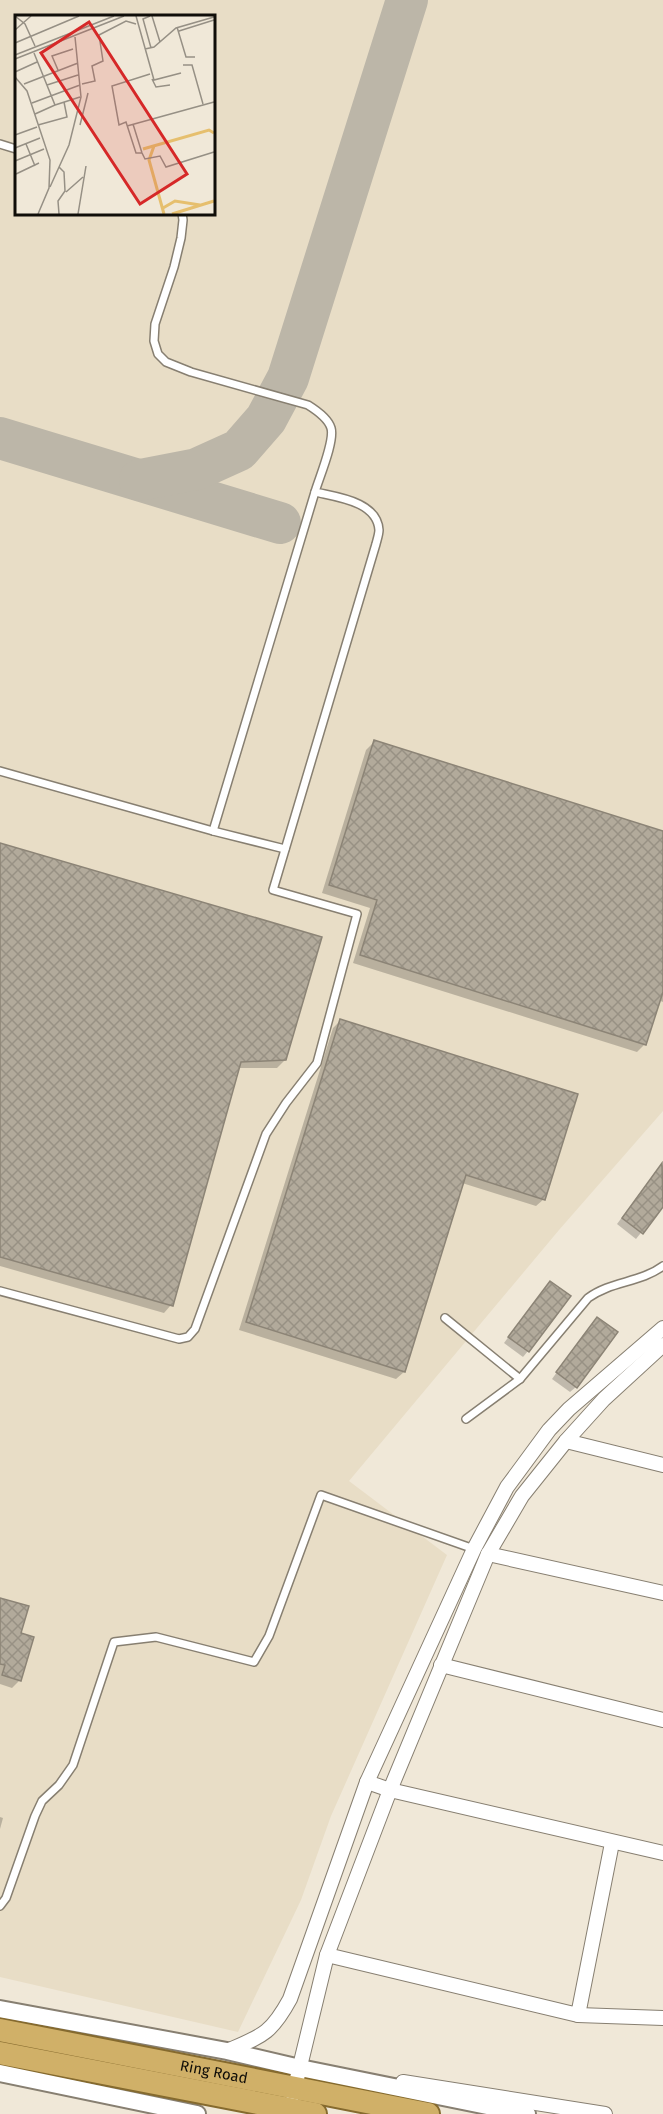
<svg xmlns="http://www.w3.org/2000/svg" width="663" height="2114" font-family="'Fira Sans',sans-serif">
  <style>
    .built { fill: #e8ddc6; fill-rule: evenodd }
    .shadow { fill: #0003 }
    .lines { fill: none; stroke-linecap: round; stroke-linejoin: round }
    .taxiway { stroke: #bcb6a8; stroke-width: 42 }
    .building { fill: url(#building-cross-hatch); stroke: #8c8476; stroke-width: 1.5 }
    .service-casing { stroke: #877f71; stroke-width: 10 }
    .minor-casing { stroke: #877f71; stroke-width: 16 }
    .tertiary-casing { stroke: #877f71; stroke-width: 20 }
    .trunk-casing { stroke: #856a2e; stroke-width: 26 }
    .service { stroke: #fff; stroke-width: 7 }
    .minor { stroke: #fff; stroke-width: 14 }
    .tertiary { stroke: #fff; stroke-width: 16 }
    .trunk { stroke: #d0b068; stroke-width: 22 }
    .labels { text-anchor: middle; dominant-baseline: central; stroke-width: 4.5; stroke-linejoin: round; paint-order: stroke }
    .street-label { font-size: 15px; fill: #0f0d08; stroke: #f0e8d8 }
    .inset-river { fill: none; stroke: #e6bf6e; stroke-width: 3 }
    .inset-road { fill: none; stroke: #969085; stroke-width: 1.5 }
    .view { fill: #d62828; fill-opacity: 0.15; stroke: #d62828; stroke-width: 3 }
    .inset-edge { fill: none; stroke: #0f0d08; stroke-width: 3 }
  </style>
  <defs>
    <pattern id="building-cross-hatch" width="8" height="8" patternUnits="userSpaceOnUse" patternTransform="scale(1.5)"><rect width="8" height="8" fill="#b2aa9b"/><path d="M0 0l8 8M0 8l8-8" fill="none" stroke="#989184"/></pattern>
  </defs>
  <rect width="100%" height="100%" fill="#f0e8d8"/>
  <path class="built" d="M0 0H663V1111L559 1230 349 1481 447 1555 331 1816 301 1900 238 2032 0 1977ZM16 16H213V213H16Z"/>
  <g class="shadow">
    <path d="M374 742 663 832V1002L658 1000 645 1044 637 1052 353 963 370 908 322 893 366 750Z"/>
    <path d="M0 845 285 1060 277 1068H238L171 1305 164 1313 0 1266Z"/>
    <path d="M340 1021 544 1199 536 1206 462 1183 404 1372 396 1379 239 1330 333 1028Z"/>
    <path d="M663 1165V1205L636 1239 617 1224 657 1170Z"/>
    <path d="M545 1288 528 1351 523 1357 504 1343Z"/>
    <path d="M591 1325 576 1387 570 1392 552 1379Z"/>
    <path d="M0 1599 19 1634 20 1680 12 1688 0 1684Z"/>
    <path d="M0 1817 3 1818 0 1829Z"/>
  </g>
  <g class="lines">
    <g class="taxiway">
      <path d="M0 438 280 523"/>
      <path d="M140 480 197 469 239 450 266 419 288 378 407 0"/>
    </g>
  </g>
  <g class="building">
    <path d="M374 740 663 831V992L646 1045 360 955 377 900 329 885Z"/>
    <path d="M0 843 322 937 286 1060 241 1062 173 1306 0 1257Z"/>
    <path d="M340 1019 578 1094 545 1200 466 1175 405 1372 246 1322Z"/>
    <path d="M662 1163 663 1207 643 1234 622 1218Z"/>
    <path d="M550 1281 571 1296 529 1352 508 1337Z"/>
    <path d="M597 1317 618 1332 577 1388 556 1372Z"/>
    <path d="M0 1598 29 1606 21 1633 34 1637 21 1681 2 1675 5 1665 0 1664Z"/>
  </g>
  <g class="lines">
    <defs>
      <g id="service">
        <path d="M0 144 16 149"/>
        <path d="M0 771 213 831 285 849"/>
        <path d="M213 831 315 492"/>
        <path d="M0 1291 179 1339 188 1337 195 1329 266 1134 286 1103 317 1063 357 914 273 890 376 544C377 540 379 534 379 530 377 501 336 497 315 492 319 478 335 441 331 428 328 418 316 410 308 405L191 372 166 362 158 354 154 341 155 324 174 267 181 238 183 220 182 213"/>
        <path d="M445 1318 520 1379"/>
        <path d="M466 1419 520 1379 588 1298C611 1281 640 1283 663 1266"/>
        <path d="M0 1906 6 1898 35 1816 42 1801 59 1785 73 1765 114 1642 156 1637 254 1662 269 1636 321 1495 474 1549"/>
      </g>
      <g id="minor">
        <path d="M566 1441 663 1465"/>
        <path d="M488 1554 663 1593"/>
        <path d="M441 1665 663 1720"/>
        <path d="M367 1782 390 1790 663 1853"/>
        <path d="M327 1955 578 2015 612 1843"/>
        <path d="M578 2015 663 2018"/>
        <path d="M227 2051C262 2036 271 2034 290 1999L367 1782 474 1549 507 1487 549 1430 569 1409 663 1328"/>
        <path d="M403 2082 605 2114"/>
        <path d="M293 2095 327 1955 390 1790 488 1554 522 1496 566 1441 604 1399 663 1345"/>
      </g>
      <g id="tertiary">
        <path d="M0 2009 227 2051 300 2068 527 2114"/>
        <path d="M0 2073 197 2114"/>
      </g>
      <g id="trunk">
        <path id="s1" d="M0 2030 428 2114"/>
        <path d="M0 2053 315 2114"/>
      </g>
    </defs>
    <use href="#service" class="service-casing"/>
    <use href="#minor" class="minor-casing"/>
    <use href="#tertiary" class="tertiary-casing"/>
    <use href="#trunk" class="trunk-casing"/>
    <use href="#service" class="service"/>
    <use href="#minor" class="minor"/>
    <use href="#tertiary" class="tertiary"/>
    <use href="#trunk" class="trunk"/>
  </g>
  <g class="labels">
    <g class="street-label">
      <text stroke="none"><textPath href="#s1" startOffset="218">Ring Road</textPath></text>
    </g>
  </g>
  <g transform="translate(15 15)">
    <rect width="200" height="200" fill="#f0e8d8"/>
    <path class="inset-river" d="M139 131 134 145 149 199M128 134 194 115 199 118M148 193 160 186 185 190M157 199 199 186"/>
    <path class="inset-road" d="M0 1 10 9 20 31M121 1 139 65 166 58M135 1 128 4 136 33M137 1 145 27M162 12 171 42H180M0 15 16 1M164 16 199 5M0 28 64 1M130 34 139 32 161 13 199 2M19 38 40 90 65 82M0 40 99 1M0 44 109 1M168 50H177L188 89M43 55 37 41 58 34M0 57 22 47M135 59 97 71 104 110 111 107 121 138H127L130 144 145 141 151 152 199 137M0 62 12 76 35 145 34 173 23 199M137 64 141 72 155 70M9 69 63 48M67 69 80 66 77 51 88 46 84 20 111 6 121 9M32 70 63 60M17 88 65 70M20 99 40 90M118 109 127 138M23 110 52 102 49 87M65 110 73 78M112 111 199 87M0 120 22 112M11 129 20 151M0 133 25 123M0 146 29 134M44 152 49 157 50 176 43 186 44 199M1 159 24 148M35 172 54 130 66 82 60 22M51 177 68 162M63 199 71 151"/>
    <path class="view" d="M74 7 172 159 125 189 26 38Z"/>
    <rect width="200" height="200" class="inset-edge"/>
  </g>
</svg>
